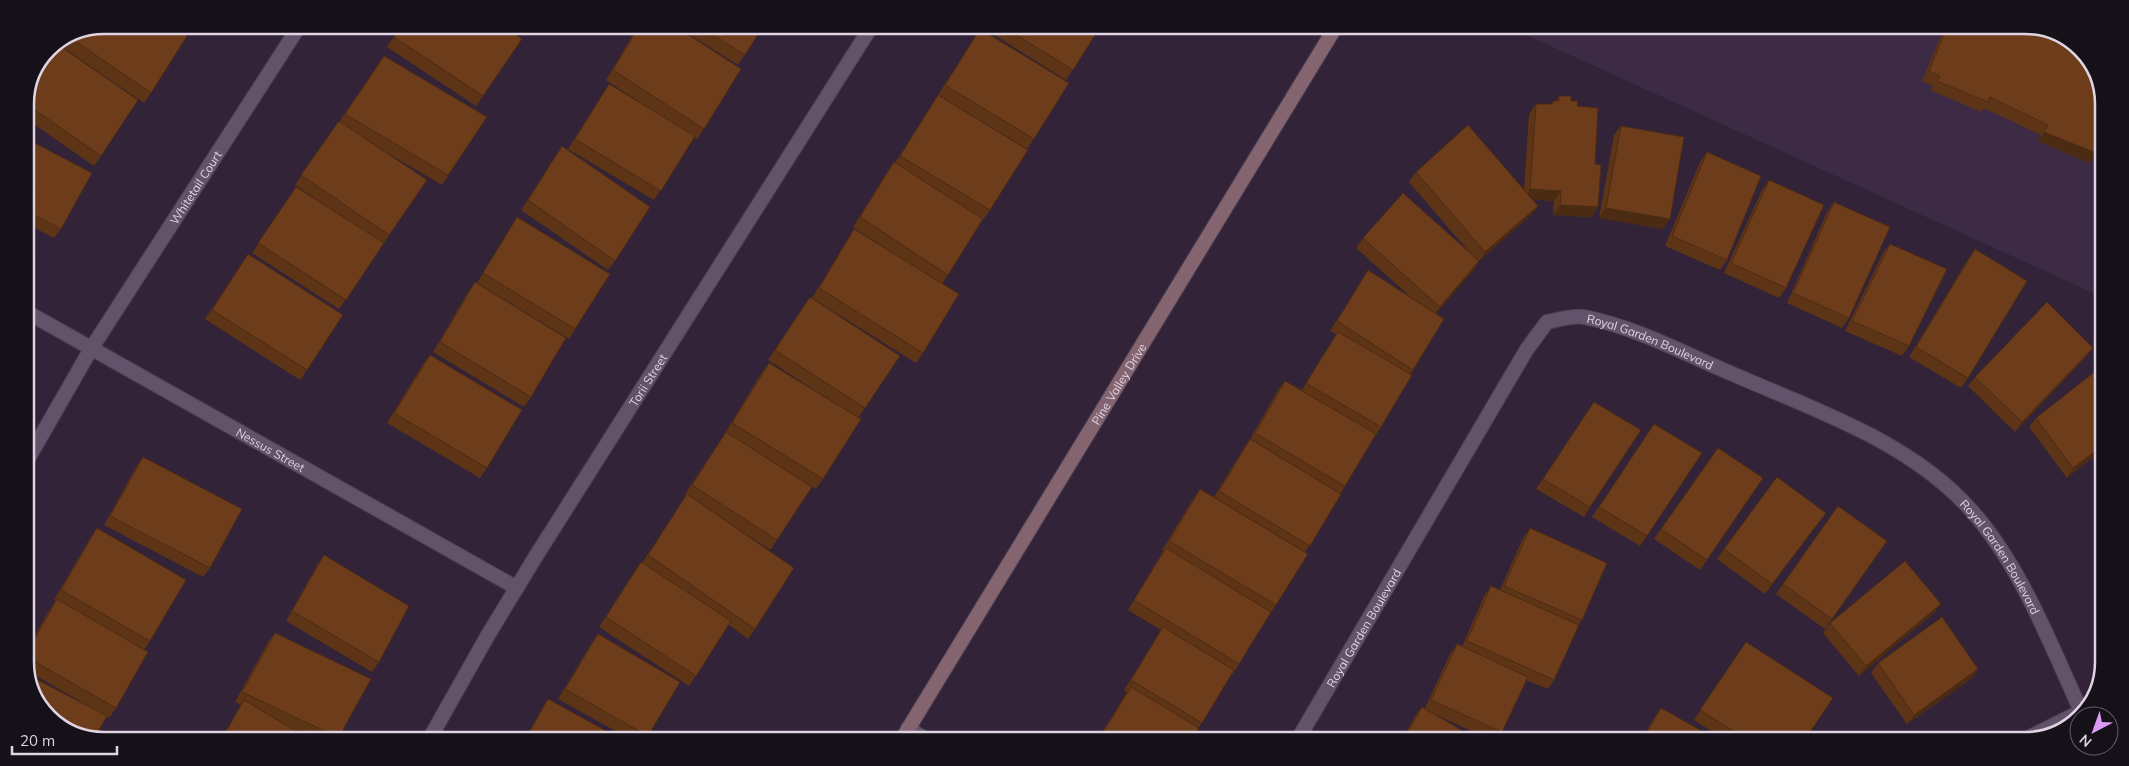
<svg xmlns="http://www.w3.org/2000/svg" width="2129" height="766" font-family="Mulish,sans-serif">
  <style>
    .built { fill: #3d2a44 }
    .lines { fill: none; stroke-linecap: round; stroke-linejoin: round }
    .minor-casing { stroke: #4c4052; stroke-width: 16 }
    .secondary-casing { stroke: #4c4052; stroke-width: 16 }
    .minor { stroke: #63536a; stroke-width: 14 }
    .secondary { stroke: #84646f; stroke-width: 14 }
    .wall { fill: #5e3417 }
    .shaded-wall { fill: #4c2b13 }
    .building { fill: #6d3d1b; stroke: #4c2b13 }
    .labels { text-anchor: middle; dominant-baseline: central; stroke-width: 5; stroke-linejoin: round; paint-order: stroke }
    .street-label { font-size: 12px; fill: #ded4e2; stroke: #161019 }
    .rim { fill: none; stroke: #ded4e2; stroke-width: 2.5 }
  </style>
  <rect width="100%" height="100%" fill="#322338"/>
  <path class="built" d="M1511 28 2050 29 2104 98 2102 297Z"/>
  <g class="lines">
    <defs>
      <g id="minor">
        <path id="s1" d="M25 311 517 588"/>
        <path id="s2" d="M25 464 91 349 300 25"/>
        <path d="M908 728 925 739"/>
        <path id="s3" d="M430 738 488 635 536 556 871 27"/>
        <path id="s4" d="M1298 739 1527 349 1547 322C1558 320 1573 315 1584 317 1635 327 1681 352 1728 372 1812 409 1908 440 1970 509 2020 564 2050 643 2081 711"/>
        <path d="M2022 741 2084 710"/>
      </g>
      <g id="secondary">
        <path id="s5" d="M902 739 1335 28"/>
      </g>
    </defs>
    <use href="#minor" class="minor-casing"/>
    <use href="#secondary" class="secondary-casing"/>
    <use href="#minor" class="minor"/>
    <use href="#secondary" class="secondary"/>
  </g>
  <g class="wall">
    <path d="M104 25 151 93 144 103 58 44Z"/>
    <path d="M173 25H192L186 34Z"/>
    <path d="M401 26 522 39 476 106 387 47Z"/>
    <path d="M513 26H535L529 35Z"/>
    <path d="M638 26H675L704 129 697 139 694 138 654 200 568 149 609 84 656 113 606 80Z"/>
    <path d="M676 26H763L738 65Z"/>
    <path d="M987 27H1100L1066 80 985 29Z"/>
    <path d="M980 29 1034 139 1027 149 938 95Z"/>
    <path d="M1944 29H2050L2104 98 2103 158 2094 154 2089 163 2038 141 2041 135 1984 108 1981 112 1931 90 1933 86 1922 81Z"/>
    <path d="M384 56 487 117 442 185 377 147 427 180 339 309 252 253 296 187 319 201 295 185 339 121V122Z"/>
    <path d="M938 95 990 210 983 220 982 219 942 284 923 353 916 363 812 298 848 239 854 229 902 259 853 227 887 172 894 162 895 163Z"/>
    <path d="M1559 96 1571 101 1577 106 1592 217 1553 215 1554 201 1532 199 1538 206 1531 215 1479 261 1473 271 1435 314 1413 370 1381 427 1305 552 1276 605 1269 615 1239 664 1233 674H1232L1192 739H1098L1127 692 1124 690 1161 630 1128 610 1163 551 1162 550 1193 499 1200 489 1214 497 1243 449 1250 439 1278 390 1285 381 1302 390 1336 334 1330 331 1368 270 1413 299 1356 248 1363 238 1471 254 1409 182 1416 172 1524 189 1529 114 1536 104H1551L1553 101H1556Z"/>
    <path d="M25 99 101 156 94 166 25 118Z"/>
    <path d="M1621 126 1663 229 1599 218 1614 135Z"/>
    <path d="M25 138 61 229 54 238 25 223Z"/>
    <path d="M562 146 615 261 608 270 521 210Z"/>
    <path d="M1707 152 1727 260 1720 270 1665 246 1700 162Z"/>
    <path d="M1769 180 1786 288 1779 298 1724 273 1762 190Z"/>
    <path d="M1834 202 1849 318 1842 328 1787 303 1827 212Z"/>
    <path d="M517 217 575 329 569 339 477 283 511 227Z"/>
    <path d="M1890 244 1909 346 1902 356 1845 331 1883 253Z"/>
    <path d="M1975 249 1968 378 1961 388 1909 357 1968 259Z"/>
    <path d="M248 254 307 370 300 380 205 319Z"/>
    <path d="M475 282 531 397 524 407 433 352 468 292Z"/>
    <path d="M810 297 865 408 858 418 823 479 816 489 789 472 777 540 770 550 723 519 755 629 748 639 729 625 689 686 599 627 634 572 641 562 642 563 686 495 685 494 725 433 762 372 769 363 844 409 768 360Z"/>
    <path d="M2093 348 2086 357 2015 432 1968 386 1975 377Z"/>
    <path d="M430 355 487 468 480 478 387 423 423 364Z"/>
    <path d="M1587 412 1590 507 1584 517 1536 489Z"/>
    <path d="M2036 418 2101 451 2067 478 2029 427Z"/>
    <path d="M1654 424 1647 536 1640 546 1592 517Z"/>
    <path d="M1718 448 1763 478 1700 570 1654 539Z"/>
    <path d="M143 457 210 568 203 577 104 525 136 467Z"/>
    <path d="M1838 506 1887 541 1825 629 1776 594Z"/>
    <path d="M1819 522 1765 594 1717 559 1724 549Z"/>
    <path d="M97 528 150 641 144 650 116 708 109 718 26 670 25 668V653L50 609 56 601 54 600 90 538Z"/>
    <path d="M1530 528 1582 620 1578 625 1554 680 1548 689 1526 680 1502 732 1497 740H1490L1437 715 1478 740H1402L1415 716 1422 707 1425 708 1450 654 1457 644 1462 647 1484 596 1491 586 1500 590 1523 538Z"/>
    <path d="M324 555 379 662 372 672 286 621 317 565Z"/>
    <path d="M1941 604 1934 613 1859 676 1823 633 1830 623Z"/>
    <path d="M275 633 339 737H310L295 730 306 737H222L241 705 235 702 268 642Z"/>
    <path d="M598 634 680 682 646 738H628L558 699 591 644Z"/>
    <path d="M1746 642 1804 741 1725 740 1694 720Z"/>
    <path d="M1878 663 1978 669 1971 679 1907 724 1871 673Z"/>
    <path d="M548 699 619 738H525L542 709Z"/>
    <path d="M1661 708 1718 740H1641L1654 718Z"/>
  </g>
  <g class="shaded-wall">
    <path d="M2044 132 2096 153 2089 163 2038 141Z"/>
    <path d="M1530 189 1561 191 1554 201 1523 198Z"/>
    <path d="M1560 205 1598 207 1592 217 1553 215Z"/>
    <path d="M1538 206 1531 215 1478 262 1485 252Z"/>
    <path d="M1606 208 1670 219 1663 229 1599 218Z"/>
    <path d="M1479 261 1473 271 1433 317 1440 307Z"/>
    <path d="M2093 348 2086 357 2015 432 2022 422Z"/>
    <path d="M2102 446 2101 451 2067 478 2073 468Z"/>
    <path d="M1941 604 1934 613 1859 676 1866 666Z"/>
    <path d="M1978 669 1971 679 1907 724 1914 715Z"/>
  </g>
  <g class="building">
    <path d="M104 25H170L187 36 151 93 71 38Z"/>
    <path d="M401 26H502L522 39 483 96 394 37Z"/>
    <path d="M639 26H675L741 69 704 129 613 70Z"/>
    <path d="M699 26H763L745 55Z"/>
    <path d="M1004 27H1100L1073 70Z"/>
    <path d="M980 29 1069 83 1034 139 945 85Z"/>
    <path d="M1946 29H2050L2088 56 2104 98V146L2100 144 2096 153 2044 132 2048 125 1990 97 1988 102 1937 81 1940 76 1929 71Z"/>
    <path d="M57 44 138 100 101 156 25 103V99L35 76 56 45Z"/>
    <path d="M384 56 487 117 448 175 345 114Z"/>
    <path d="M609 84 695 136 661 191 575 139Z"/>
    <path d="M938 95 1028 150 990 210 900 156Z"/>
    <path d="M1559 96H1571V101H1578L1577 106 1598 108 1595 164 1601 165 1598 207 1560 205 1561 191 1530 189 1536 104H1553V101H1559Z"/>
    <path d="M339 121 427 180 389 235 301 175Z"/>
    <path d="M1468 125 1538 206 1485 252 1416 172Z"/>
    <path d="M1621 126 1684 137 1670 219 1606 208Z"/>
    <path d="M25 138 92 173 61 229 25 210Z"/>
    <path d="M562 146 650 207 615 261 528 200Z"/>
    <path d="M1707 152 1761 176 1727 260 1672 236Z"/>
    <path d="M894 162 983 219 948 275 860 217Z"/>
    <path d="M1769 180 1824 205 1786 288 1731 263Z"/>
    <path d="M296 187 384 243 346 300 258 243Z"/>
    <path d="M1403 193 1479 261 1440 307 1363 238Z"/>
    <path d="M1834 202 1890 227 1849 318 1793 293Z"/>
    <path d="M517 217 610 274 575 329 483 273Z"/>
    <path d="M854 229 959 294 923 353 819 288Z"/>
    <path d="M1890 244 1947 269 1909 346 1852 321Z"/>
    <path d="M1975 249 2027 281 1968 378 1916 347Z"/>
    <path d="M248 254 343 315 307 370 212 310Z"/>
    <path d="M1368 270 1444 319 1413 370 1337 321Z"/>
    <path d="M475 282 566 338 531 397 440 342Z"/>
    <path d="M810 297 900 356 865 408 775 350Z"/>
    <path d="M2047 302 2093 348 2022 422 1975 377Z"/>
    <path d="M1338 332 1412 375 1381 427 1306 383Z"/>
    <path d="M430 355 522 410 487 468 394 413Z"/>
    <path d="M769 363 861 419 823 479 732 423Z"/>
    <path d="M2102 366V446L2073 468 2036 418Z"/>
    <path d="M1285 381 1376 434 1345 486 1255 433Z"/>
    <path d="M1594 402 1641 430 1590 507 1543 479Z"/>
    <path d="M1654 424 1702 453 1647 536 1599 507Z"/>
    <path d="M726 432 812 487 777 540 692 485Z"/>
    <path d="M1250 439 1341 494 1310 546 1219 491Z"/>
    <path d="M1718 448 1763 478 1707 560 1661 529Z"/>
    <path d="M143 457 242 509 210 568 110 516Z"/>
    <path d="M1777 477 1826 513 1772 584 1724 549Z"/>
    <path d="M1200 489 1308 554 1276 605 1169 541Z"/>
    <path d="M687 494 794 568 755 629 648 555Z"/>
    <path d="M1838 506 1887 541 1832 619 1783 584Z"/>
    <path d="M97 528 186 580 150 641 61 590Z"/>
    <path d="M1530 528 1607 563 1582 620 1504 586Z"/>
    <path d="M1166 548 1271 612 1239 664 1134 600Z"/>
    <path d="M324 555 409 606 379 662 292 611Z"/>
    <path d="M1905 561 1941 604 1866 666 1830 623Z"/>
    <path d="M641 562 731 621 696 676 606 617Z"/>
    <path d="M1491 586 1579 625 1554 680 1467 641Z"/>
    <path d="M57 599 148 652 116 708 25 656Z"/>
    <path d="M1942 617 1978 669 1914 715 1878 663Z"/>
    <path d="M1163 627 1234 670 1202 723 1131 680Z"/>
    <path d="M275 633 371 679 339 737H337L242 692Z"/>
    <path d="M598 634 680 682 648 736 565 689Z"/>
    <path d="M1746 642 1833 698 1804 741 1747 740 1700 710Z"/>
    <path d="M1457 644 1528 677 1502 732 1431 700Z"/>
    <path d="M28 675 107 716 95 737H79L41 710Z"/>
    <path d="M1131 687 1199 728 1192 739H1099Z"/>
    <path d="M548 699 619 738H526Z"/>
    <path d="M244 700 306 737H223Z"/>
    <path d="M1422 707 1478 740H1403Z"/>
    <path d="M1661 708 1718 740H1642Z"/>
  </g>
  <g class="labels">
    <g class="street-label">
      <text stroke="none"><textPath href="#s2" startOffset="325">Whitetail Court</textPath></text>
      <text stroke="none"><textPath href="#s4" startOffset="594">Royal Garden Boulevard</textPath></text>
      <text stroke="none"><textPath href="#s3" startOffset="419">Torii Street</textPath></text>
      <text stroke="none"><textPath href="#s5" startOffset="416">Pine Valley Drive</textPath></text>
      <text stroke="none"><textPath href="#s1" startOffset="282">Nessus Street</textPath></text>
      <text stroke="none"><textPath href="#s4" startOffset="1015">Royal Garden Boulevard</textPath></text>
      <text stroke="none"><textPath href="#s4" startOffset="129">Royal Garden Boulevard</textPath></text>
    </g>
  </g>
  <path d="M0 0H2129V766H0ZM104 34H2025A70 70 0 0 1 2095 104V662A70 70 0 0 1 2025 732H104A70 70 0 0 1 34 662V104A70 70 0 0 1 104 34Z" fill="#161019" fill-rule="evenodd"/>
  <path class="rim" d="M104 34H2025A70 70 0 0 1 2095 104V662A70 70 0 0 1 2025 732H104A70 70 0 0 1 34 662V104A70 70 0 0 1 104 34Z"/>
  <g transform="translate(2094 731) rotate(221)"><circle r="24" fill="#161019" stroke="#665e69"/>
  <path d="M0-4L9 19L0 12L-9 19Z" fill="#da9af6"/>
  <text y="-8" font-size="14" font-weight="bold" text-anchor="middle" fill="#ded4e2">N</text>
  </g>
  <path d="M12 746v8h105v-8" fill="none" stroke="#ded4e2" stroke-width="2.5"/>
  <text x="20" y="746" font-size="15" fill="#ded4e2" stroke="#161019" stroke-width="4" paint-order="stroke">20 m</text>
</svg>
